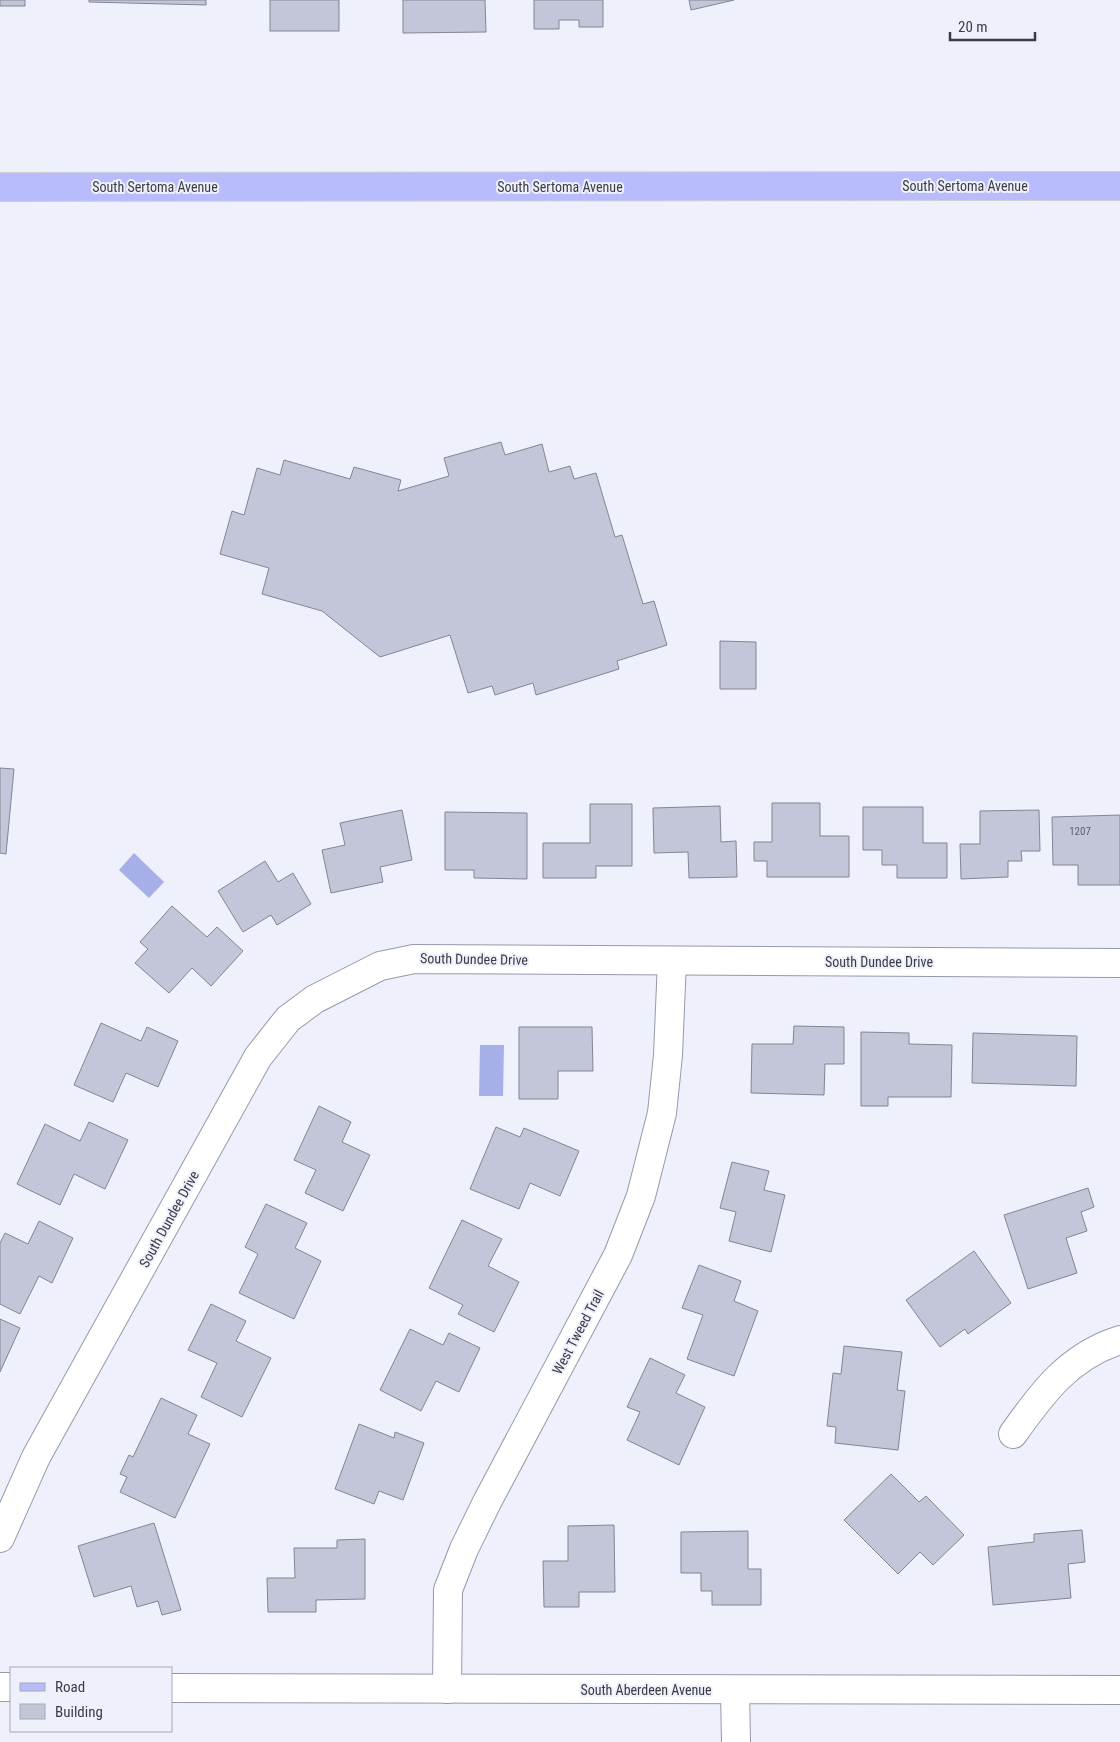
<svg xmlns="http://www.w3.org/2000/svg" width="1120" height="1742" font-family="'Roboto Condensed',sans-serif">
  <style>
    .water { fill: #a7afe9 }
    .building { fill: #c3c6d8; stroke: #838596 }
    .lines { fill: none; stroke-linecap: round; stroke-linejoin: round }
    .minor-casing { stroke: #9699aa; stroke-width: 30 }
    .major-casing { stroke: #d0d0d2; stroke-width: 30 }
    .minor { stroke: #fff; stroke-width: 28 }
    .major { stroke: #b8bcfd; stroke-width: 28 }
    .labels { text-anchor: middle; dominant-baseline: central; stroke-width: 4; stroke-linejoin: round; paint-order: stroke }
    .number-label { font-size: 11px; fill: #5d5e68 }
    .street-label { font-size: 14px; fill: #3b3c43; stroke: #eef0fc }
  </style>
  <rect width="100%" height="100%" fill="#eef0fc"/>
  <g class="water">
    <path d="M134 853 164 882 149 898 119 870Z"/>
    <path d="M480 1045H504L503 1096H479Z"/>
  </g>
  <g class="building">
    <rect x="0" y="0" width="25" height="6"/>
    <path d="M89 0H206V5L89 2Z"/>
    <rect x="270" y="0" width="69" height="31"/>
    <path d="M403 0H485L486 32 403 33Z"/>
    <path d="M534 0H603V27H579V20H559V29H534Z"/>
    <path d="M689 0H734L691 10Z"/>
    <path d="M501 442 505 455 542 444 549 472 570 466 574 479 596 473 615 537 622 535 643 604 654 601 667 645 617 661 619 669 536 695 533 683 495 695 492 686 468 693 450 635 380 657 322 611 262 594 269 568 220 554 232 511 244 515 257 468 280 475 284 460 350 479 354 467 401 480 398 491 449 476 444 458Z"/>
    <path d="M720 641 756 642V689H720Z"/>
    <path d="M0 768 14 769 6 854 0 853Z"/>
    <path d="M772 803H820V836H849V877H767V861H754V842H772Z"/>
    <path d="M590 804H632V866H596V878H543V843H590Z"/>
    <path d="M720 806 721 842 736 841 737 877 689 878 688 852 654 853 653 808Z"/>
    <path d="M863 807H923V843H947V878H897V865H882V850H863Z"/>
    <path d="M402 810 412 860 380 867 383 882 331 893 322 850 345 845 340 823Z"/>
    <path d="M1039 810 1040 851H1021L1022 861H1008V877L961 879 960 844H980V811Z"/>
    <path d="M445 812 527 813V879L474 878V870H445Z"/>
    <path d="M1120 815V885H1078V865H1053L1052 817Z"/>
    <path d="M265 861 278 882 293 873 311 904 277 925 271 915 243 932 218 891Z"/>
    <path d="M172 906 207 937 217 927 243 951 211 986 192 968 169 993 135 963 148 949 140 942Z"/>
    <path d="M101 1023 141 1041 147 1027 178 1041 158 1087 126 1073 113 1102 74 1085Z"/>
    <path d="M794 1026 844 1027V1064H825L824 1095 751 1093 752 1044H793Z"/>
    <path d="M519 1027H592L593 1071H558V1099H519Z"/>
    <path d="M861 1032 909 1033V1044L952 1045 951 1097H888V1106H861Z"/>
    <path d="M973 1033 1077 1036 1076 1086 972 1083Z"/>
    <path d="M319 1106 351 1122 342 1142 370 1155 343 1211 305 1193 316 1170 294 1160Z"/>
    <path d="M89 1122 128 1140 105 1189 74 1174 60 1205 17 1184 45 1124 80 1141Z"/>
    <path d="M496 1127 520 1137 524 1128 579 1151 560 1196 530 1183 519 1209 470 1189Z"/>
    <path d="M732 1162 769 1171 764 1190 785 1195 771 1252 729 1241 736 1212 720 1208Z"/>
    <path d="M1088 1188 1094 1207 1081 1212 1087 1231 1066 1238 1077 1273 1028 1289 1004 1215Z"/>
    <path d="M266 1204 307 1223 295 1248 321 1261 294 1319 239 1293 258 1254 245 1247Z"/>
    <path d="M462 1220 502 1239 488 1266 519 1282 494 1332 458 1314 463 1305 429 1288Z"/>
    <path d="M39 1221 73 1238 52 1283 39 1276 20 1314 0 1304V1243L5 1233 28 1244Z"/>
    <path d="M974 1251 1011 1303 968 1334 965 1329 940 1347 906 1300Z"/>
    <path d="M699 1265 741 1281 734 1301 758 1311 734 1376 687 1359 703 1315 682 1308Z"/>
    <path d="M211 1304 246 1321 236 1341 271 1358 242 1417 201 1397 217 1363 188 1350Z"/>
    <path d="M0 1319 20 1328 0 1372Z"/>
    <path d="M410 1329 443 1345 449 1333 480 1348 459 1392 436 1381 421 1411 380 1390Z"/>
    <path d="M844 1346 902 1352 897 1390 905 1391 898 1450 835 1443 836 1427 827 1426 833 1373 841 1374Z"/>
    <path d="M650 1358 685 1375 676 1393 705 1407 679 1465 627 1440 640 1412 627 1407Z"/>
    <path d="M161 1398 197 1415 188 1434 210 1444 175 1518 120 1492 127 1477 120 1474 129 1455 133 1457Z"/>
    <path d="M359 1424 394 1438 395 1432 424 1443 403 1500 379 1491 374 1504 335 1489Z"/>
    <path d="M891 1474 919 1502 926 1496 964 1535 933 1565 920 1552 898 1574 844 1520Z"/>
    <path d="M154 1523 181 1610 162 1615 158 1601 137 1607 131 1586 94 1597 78 1546Z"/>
    <path d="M614 1525 615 1592H579V1607H544L543 1561H568V1526Z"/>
    <path d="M1082 1530 1085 1562 1068 1564 1071 1598 993 1605 988 1547 1034 1542V1534Z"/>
    <path d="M748 1531V1569H761V1605H712V1591H701V1573H681V1532Z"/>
    <path d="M365 1539V1599L316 1600V1612H268L267 1578H295L294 1548H337V1540Z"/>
  </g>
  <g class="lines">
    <defs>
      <g id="minor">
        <path d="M1013 1434C1042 1393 1069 1356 1120 1340"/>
        <path d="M0 1538 36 1457 258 1057 288 1019 315 999 380 966 414 959 1120 963"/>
        <path d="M0 1687H11"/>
        <path d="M171 1688 1120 1690"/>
        <path d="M447 1689 448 1590 464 1549 487 1502 618 1255 641 1196 662 1113 668 1055 672 961"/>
        <path d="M735 1690 736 1742"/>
      </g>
      <path id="major" d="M0 187 1120 186"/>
    </defs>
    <use href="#minor" class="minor-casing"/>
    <use href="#major" class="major-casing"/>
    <use href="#minor" class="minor"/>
    <use href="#major" class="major"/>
  </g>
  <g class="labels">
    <g class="number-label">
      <text x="1080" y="831">1207</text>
    </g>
    <g class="street-label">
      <text x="965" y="186">South Sertoma Avenue</text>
      <text x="155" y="187">South Sertoma Avenue</text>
      <text x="560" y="187">South Sertoma Avenue</text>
      <text transform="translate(474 959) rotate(1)">South Dundee Drive</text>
      <text x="879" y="962">South Dundee Drive</text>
      <text transform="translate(169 1219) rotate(-61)">South Dundee Drive</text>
      <text transform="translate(578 1332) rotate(-62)">West Tweed Trail</text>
      <text x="646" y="1690">South Aberdeen Avenue</text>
    </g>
  </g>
  <rect x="10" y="1667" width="162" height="65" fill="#eef0fc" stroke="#a6a8b2"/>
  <rect x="20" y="1683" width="25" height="8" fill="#b8bcfd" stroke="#a6a8b2"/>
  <text x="55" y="1692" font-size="15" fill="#3b3c43">Road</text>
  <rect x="20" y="1704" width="25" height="15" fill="#c3c6d8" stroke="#a6a8b2"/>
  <text x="55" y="1717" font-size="15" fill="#3b3c43">Building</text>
  <path d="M950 32v8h85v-8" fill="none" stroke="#3b3c43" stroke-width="2.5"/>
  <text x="958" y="32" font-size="15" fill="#3b3c43" stroke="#eef0fc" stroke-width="4" paint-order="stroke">20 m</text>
</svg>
